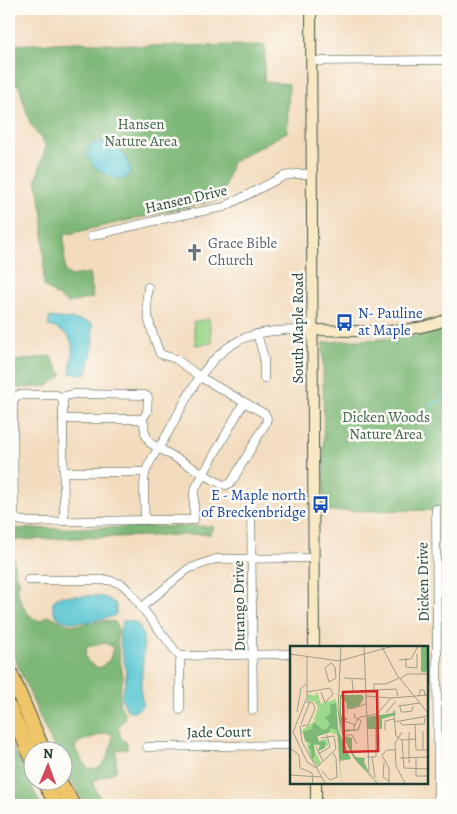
<svg xmlns="http://www.w3.org/2000/svg" width="457" height="814" font-family="Alegreya,serif">
  <style>
    .green { fill: #9dd88b; stroke: #5e8a60 }
    .forest { fill: #7eb877; stroke: #4e7a56; fill-rule: evenodd }
    .water { fill: #5bc7d1; stroke: #3d8282 }
    .lines { fill: none; stroke-linecap: round; stroke-linejoin: round }
    .stream { stroke: #5bc7d1; stroke-width: 2 }
    .street-casing { stroke: #3f5549; stroke-width: 9 }
    .secondary-casing { stroke: #3f5549; stroke-width: 12 }
    .highway-casing { stroke: #3f5549; stroke-width: 16 }
    .street { stroke: #fff; stroke-width: 8 }
    .secondary { stroke: #f8e8c3; stroke-width: 10 }
    .highway { stroke: #eec569; stroke-width: 14 }
    .labels { text-anchor: middle; dominant-baseline: central; stroke-width: 5; stroke-linejoin: round; paint-order: stroke }
    .park-label { font-size: 15px; fill: #3e644a; stroke: #fdfcf7 }
    .street-label { font-size: 15px; fill: #1f3d34; stroke: #fdfcf7 }
    .worship-label { font-size: 15px; fill: #5b616d; stroke: #fdfcf7; text-anchor: start }
    .transit-label { font-size: 15px; fill: #164399; stroke: #fdfcf7; text-anchor: start }
    .inset-road { fill: none; stroke: #9e9c87; stroke-width: 1 }
    .view { fill: #d62828; fill-opacity: 0.15; stroke: #d62828; stroke-width: 2.5 }
    .inset-edge { fill: none; stroke: #1f3d34; stroke-width: 2.5 }
  </style>
  <rect width="100%" height="100%" fill="#fdfcf7"/>
  <filter id="ink" filterUnits="userSpaceOnUse"><feTurbulence type="fractalNoise" baseFrequency=".02" numOctaves="2"/><feDisplacementMap in="SourceGraphic" scale="10" xChannelSelector="R" yChannelSelector="G"/><feConvolveMatrix kernelMatrix="1 2 1 2 8 2 1 2 1" color-interpolation-filters="sRGB"/></filter>
  <filter id="wash" filterUnits="userSpaceOnUse"><feTurbulence type="fractalNoise" baseFrequency=".0096" numOctaves="4" result="noise"/><feDisplacementMap in="SourceGraphic" scale="20" xChannelSelector="R" yChannelSelector="G"/><feGaussianBlur stdDeviation="1.12" result="paint"/><feColorMatrix in="noise" values="0 0 0 0 0 0 0 0 0 0 0 0 0 0 0 0 0 1.4 0 .05"/><feComposite in="paint" operator="in"/></filter>
  <g filter="url(#wash)">
    <rect width="100%" height="100%" fill="#f3dcbe"/>
    <path class="green" d="M209 319 212 343 196 345 193 322Z"/>
    <g class="forest">
      <path d="M78 42 146 46 265 45 264 82 289 84 287 132 232 162 221 199 64 235 65 272 72 276 89 273 93 298 67 303 44 286 43 214 36 180 46 146 30 123 19 86 9 79V45Z"/>
      <path d="M448 328V510L324 511 323 343C364 337 408 343 448 328Z"/>
      <path d="M50 356 63 375 48 386 9 389V362Z"/>
      <path d="M213 526 210 534 12 540 15 574 20 583 17 588C20 601 27 620 42 621L46 616C55 616 62 624 72 625 86 626 101 618 115 622L118 630 117 642 123 677 120 689 119 704 125 714 124 720 118 727 121 738 127 743V749L116 750V771L94 781 93 785 104 805H85L63 765 62 752 56 751 42 722 9 645V529ZM105 643 113 647 110 659 100 668C89 664 82 659 87 647ZM105 733H112C114 742 108 761 100 767 96 769 93 769 88 769L75 749 77 743C86 738 96 737 105 733Z"/>
      <path d="M9 741 41 805H9Z"/>
    </g>
    <g class="water">
      <path d="M106 141C122 149 126 154 131 172L124 180 109 176 94 167 86 153 92 143Z"/>
      <path d="M50 317C61 319 84 319 92 324L93 346 87 374 70 373C73 348 78 333 48 326Z"/>
      <path d="M60 596H98L107 598 116 604V613L114 616C97 620 49 634 53 601Z"/>
      <path d="M123 621C151 617 143 655 142 671 142 679 140 688 141 695 141 698 143 700 143 703 142 707 138 709 135 712L127 710C125 706 123 703 122 699 121 691 126 684 126 676 126 657 114 639 123 621Z"/>
    </g>
    <g class="lines">
      <path class="stream" d="M411 420 418 413 427 410 432 404 441 401 446 394 448 381"/>
    </g>
  </g>
  <g filter="url(#ink)">
    <g class="lines">
      <defs>
        <g id="street">
          <path d="M312 61 448 60"/>
          <path d="M91 236 167 218 224 207 284 176 296 174H312"/>
          <path d="M148 287C144 312 151 330 160 354L176 359 200 377 244 402 196 487 194 493V520H145C145 509 142 480 146 471 150 459 159 448 165 438 185 403 201 361 238 341 261 329 288 330 313 330"/>
          <path d="M257 334 264 357V379"/>
          <path d="M61 397 74 394 145 395 148 397 147 412 142 420"/>
          <path d="M63 419 64 521"/>
          <path d="M64 472H145"/>
          <path d="M251 502 253 710"/>
          <path d="M436 509 438 805"/>
          <path d="M145 520 29 522 18 520 14 516 13 401 18 395H57L61 397 63 400V419H139L144 423 145 433 150 443 221 484 226 485 231 483 266 423 267 418 265 414 244 402"/>
          <path d="M28 580H108L122 584 129 591 177 653 181 656"/>
          <path d="M141 608 188 569 216 559 314 558"/>
          <path d="M181 656 291 654"/>
          <path d="M180 710V662L181 656"/>
          <path d="M147 747 291 745"/>
        </g>
        <g id="secondary">
          <path d="M311 9 314 648"/>
          <path d="M313 330C359 330 405 337 448 319"/>
          <path d="M316 783V805"/>
        </g>
        <g id="highway">
          <path d="M9 670 44 752"/>
          <path d="M9 707 32 758"/>
          <path d="M44 782 57 805"/>
          <path d="M60 782 73 805"/>
        </g>
      </defs>
      <use href="#street" class="street-casing"/>
      <use href="#secondary" class="secondary-casing"/>
      <use href="#highway" class="highway-casing"/>
      <use href="#street" class="street"/>
      <use href="#secondary" class="secondary"/>
      <use href="#highway" class="highway"/>
    </g>
  </g>
  <defs>
    <symbol id="church-bare" viewBox="-9 -9 18 18"><path d="M-1.2-6h2.4v3.5h3.3v2.4h-3.3V6h-2.4V-.1h-3.3v-2.4h3.3Z" fill="#6b7280" stroke="#fdfcf7" stroke-width="2.5" paint-order="stroke"/></symbol>
    <symbol id="bus-bare" viewBox="-9 -9 18 18"><path d="M-5-6H5V4H4V6H2V4H-2V6H-4V4H-5ZM-3.5-4V0h7V-4ZM-3.5 1.2v1.5H-2V1.2ZM2 1.2v1.5H3.5V1.2Z" fill="#1a4fb4" stroke="#fdfcf7" stroke-width="2.5" paint-order="stroke"/></symbol>
  </defs>
  <g fill-rule="evenodd">
    <use href="#church-bare" x="182" y="240" width="25" height="25"/>
    <use href="#bus-bare" x="332" y="310" width="25" height="25"/>
    <use href="#bus-bare" x="308" y="492" width="25" height="25"/>
  </g>
  <g class="labels">
    <g class="park-label">
      <text x="141" y="124">Hansen<tspan x="141" dy="17">Nature Area</tspan></text>
      <text x="386" y="417">Dicken Woods<tspan x="386" dy="17">Nature Area</tspan></text>
    </g>
    <g class="street-label">
      <text transform="translate(186 199) rotate(-13)">Hansen Drive</text>
      <text transform="translate(298 328) rotate(-90)">South Maple Road</text>
      <text transform="translate(423 582) rotate(-91)">Dicken Drive</text>
      <text transform="translate(239 606) rotate(-91)">Durango Drive</text>
      <text transform="translate(219 732) rotate(-1)">Jade Court</text>
    </g>
    <g class="worship-label">
      <text x="208" y="243">Grace Bible<tspan x="208" dy="17">Church</tspan></text>
    </g>
    <g class="transit-label">
      <text x="358" y="313">N- Pauline<tspan x="358" dy="17">at Maple</tspan></text>
      <text x="306" y="495" text-anchor="end">E - Maple north<tspan x="306" dy="17">of Breckenbridge</tspan></text>
    </g>
  </g>
  <g transform="translate(290 646)">
    <rect width="138" height="138" fill="#f3dcbe"/>
    <path d="M27 46 31 58 46 53 49 90 40 86 28 90V95L37 93 38 99 28 105 30 99 22 100 31 117 28 121 20 111 15 88 11 85 25 75 23 71 25 72 28 61 24 55 17 56 18 48 25 50Z" fill="#9dd88b"/>
    <path d="M131 0H137V25L134 27 131 25ZM50 49H72L74 52 69 60 58 63V68L56 56 51 51V69L58 73 52 76 53 84H69L55 86V90L62 92V106L66 111 75 112 74 116 79 126 90 137 67 116 57 99 49 74ZM46 57 48 83 61 113 50 115 51 137 47 84 41 82 39 87 27 90 29 96 35 95V102L28 105 30 99 24 98 25 109 22 114 21 103H18L21 97 15 95 13 86 21 83 24 76 33 84 37 83 40 78 35 71 40 68V59ZM104 63 106 69 92 73V83H77V71L103 67Z" fill="#7eb877"/>
    <path class="inset-road" d="M51 0 48 64 51 85 64 112 87 137M74 0 79 125M92 1 107 29 138 67M0 8 49 15 103 0M17 11V51L3 86 17 116 26 122M116 12V21L127 22V8M109 14 121 13 128 0M41 17 45 21 46 32 39 36 35 22ZM54 32 75 33M62 33 63 45 106 43 108 50M110 33 117 28H138M84 43V38H96L109 32M17 46 40 42 43 48 35 57 31 46M76 50 101 52M129 50 130 44H134L135 50M108 60 130 57M110 60 111 66H115L122 65 123 60M60 63 76 58M7 66 11 42 16 38M64 67 65 72H66L68 73 71 75 68 84H64V80L68 73 70 71 87 68 101 52 138 49M96 67 106 55M104 70 106 90 112 94 126 93M104 76 138 70M110 76 112 79 134 78 135 72M11 78 20 56M125 79 126 104H138M10 80 12 96 35 137M11 80 18 79 25 63 23 57 16 56M64 84H54V75L66 79M95 84V75L104 73M133 85V104M112 86 105 97 106 120 115 137M119 86V117M56 89H62L67 98M112 94 114 122 138 123M26 101 33 115M0 102 9 109 10 122 22 127 23 137M28 108 40 101 37 89M77 111H86V83M82 111 85 131M126 111V130H138M110 112 138 111M94 116 93 131 99 135M26 122 46 103 44 90 31 92M32 125 40 134 47 131 46 112 43 107M0 129 31 131M99 137V122L92 109 97 104H105"/>
    <path class="view" d="M87 45 88 105 54 106 53 46Z"/>
    <rect width="138" height="138" class="inset-edge"/>
  </g>
  <rect width="457" height="814" fill="none" stroke="#fdfcf7" stroke-width="30"/>
  <g transform="translate(48 766) rotate(1)"><circle r="24" fill="#fdfcf7" stroke="#a4b0a9"/>
  <path d="M0-4L9 19L0 12L-9 19Z" fill="#d1495b"/>
  <text y="-8" font-size="14" font-weight="bold" text-anchor="middle" fill="#1f3d34">N</text>
  </g>
</svg>
